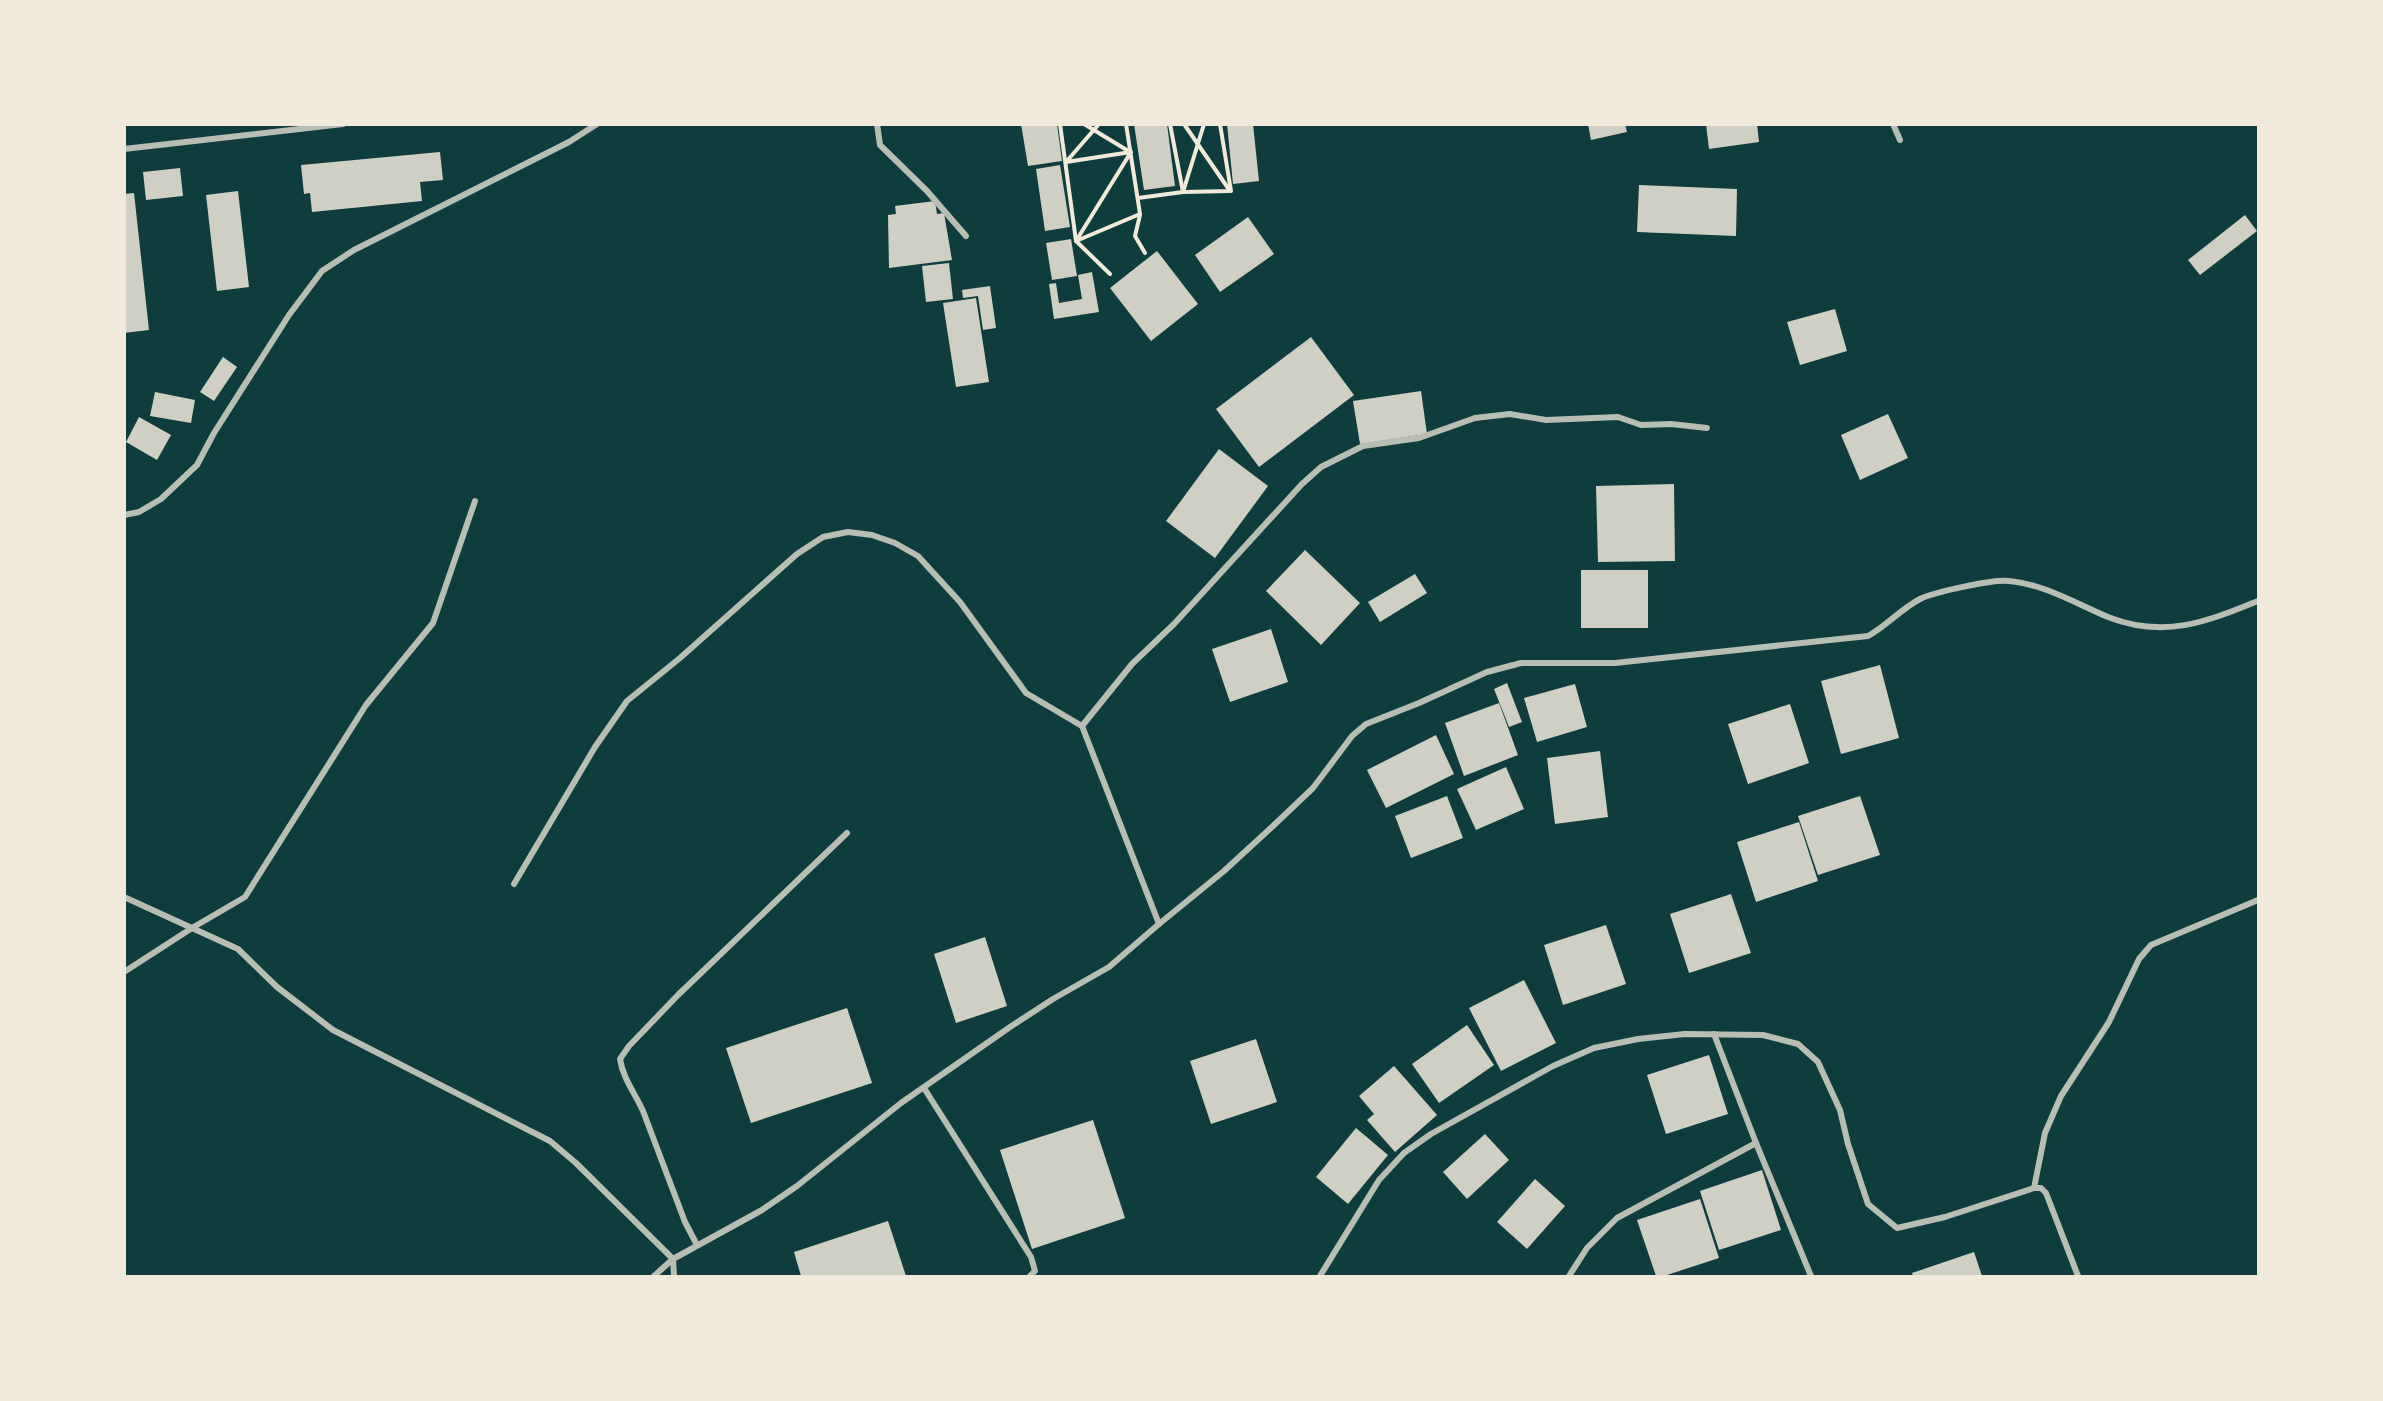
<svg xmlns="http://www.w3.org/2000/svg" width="2383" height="1401" font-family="Literata,serif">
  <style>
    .building { fill: #cfcfc3 }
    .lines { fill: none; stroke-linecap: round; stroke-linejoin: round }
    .path { stroke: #f1e9da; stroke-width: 4 }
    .minor { stroke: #b8beb3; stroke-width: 6 }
  </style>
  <rect width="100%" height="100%" fill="#0f3d3e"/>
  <g class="building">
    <path d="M1021 124H1057L1062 161 1028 166Z"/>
    <path d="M1134 124H1167L1175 186 1144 190Z"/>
    <path d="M1227 124H1253L1259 181 1233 184Z"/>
    <path d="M1588 124H1625L1627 132 1591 140Z"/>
    <path d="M1706 124H1757L1759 142 1709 149Z"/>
    <path d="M440 152 443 180 420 182 422 201 312 212 310 193 304 194 301 165Z"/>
    <path d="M1060 165 1070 227 1045 231 1036 169Z"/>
    <path d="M180 168 183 196 146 200 143 172Z"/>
    <path d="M1639 185 1737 189 1736 236 1637 232Z"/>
    <path d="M238 191 249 287 217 291 206 195Z"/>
    <path d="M134 193 149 330 124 333V194Z"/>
    <path d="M935 201 937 214 944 213 952 260 889 268 888 215 896 214 895 206Z"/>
    <path d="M2245 215 2257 231 2200 275 2188 260Z"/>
    <path d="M1248 217 1274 254 1220 292 1195 255Z"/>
    <path d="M1071 239 1077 276 1052 280 1046 243Z"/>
    <path d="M1157 251 1198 304 1151 341 1110 288Z"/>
    <path d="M949 263 953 299 926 302 922 266Z"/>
    <path d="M1092 272 1099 312 1054 319 1049 284 1056 283 1059 303 1082 299 1078 275Z"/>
    <path d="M990 286 996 328 983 330 978 296 963 298 962 290Z"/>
    <path d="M976 298 989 382 956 387 943 303Z"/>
    <path d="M1835 309 1847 351 1800 365 1787 322Z"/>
    <path d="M1311 337 1354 395 1259 467 1216 409Z"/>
    <path d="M223 357 237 367 214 401 200 392Z"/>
    <path d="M1421 391 1427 434 1360 444 1353 401Z"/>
    <path d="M155 392 195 400 191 423 150 416Z"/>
    <path d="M1888 414 1908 458 1860 480 1841 435Z"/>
    <path d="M139 417 171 435 157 460 126 442Z"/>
    <path d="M1219 449 1268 486 1215 558 1166 521Z"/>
    <path d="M1674 484 1675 561 1598 562 1596 486Z"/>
    <path d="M1305 550 1360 603 1321 645 1266 591Z"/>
    <rect x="1581" y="570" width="67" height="58"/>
    <path d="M1415 574 1427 593 1380 622 1368 602Z"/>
    <path d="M1271 629 1288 682 1230 702 1212 649Z"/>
    <path d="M1880 665 1899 738 1841 754 1821 681Z"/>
    <path d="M1507 683 1522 722 1509 727 1494 689Z"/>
    <path d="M1575 684 1587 727 1537 742 1524 698Z"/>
    <path d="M1499 703 1518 755 1464 776 1445 723Z"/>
    <path d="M1790 704 1809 763 1748 784 1728 724Z"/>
    <path d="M1436 735 1454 774 1386 808 1367 770Z"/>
    <path d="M1600 751 1608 817 1555 824 1547 758Z"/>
    <path d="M1506 767 1524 809 1476 830 1457 789Z"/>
    <path d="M1447 796 1463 838 1411 858 1395 816Z"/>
    <path d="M1860 796 1880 855 1818 875 1798 816Z"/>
    <path d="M1799 822 1818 881 1756 902 1737 842Z"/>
    <path d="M1731 894 1751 953 1689 973 1670 914Z"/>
    <path d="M1606 925 1626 984 1563 1005 1544 945Z"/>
    <path d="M985 937 1007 1006 956 1023 934 954Z"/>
    <path d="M1524 980 1556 1043 1501 1071 1469 1008Z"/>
    <path d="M847 1008 872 1083 751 1123 726 1048Z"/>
    <path d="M1467 1025 1494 1065 1439 1103 1412 1064Z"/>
    <path d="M1256 1039 1277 1102 1211 1124 1190 1061Z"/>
    <path d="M1709 1055 1728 1114 1666 1134 1647 1075Z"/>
    <path d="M1394 1066 1437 1115 1395 1152 1367 1120 1374 1114 1359 1096Z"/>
    <path d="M1093 1120 1125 1218 1032 1249 1000 1150Z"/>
    <path d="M1356 1128 1388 1155 1348 1204 1316 1177Z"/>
    <path d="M1485 1134 1509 1160 1467 1199 1443 1172Z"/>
    <path d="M1762 1170 1781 1230 1719 1250 1700 1191Z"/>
    <path d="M1535 1179 1565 1206 1527 1249 1497 1222Z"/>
    <path d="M1700 1199 1719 1258 1664 1276H1656L1637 1220Z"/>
    <path d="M888 1221 906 1276H801L794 1252Z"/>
    <path d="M1974 1252 1982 1276H1913L1912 1273Z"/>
  </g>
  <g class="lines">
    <g class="path">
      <path d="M1060 124 1076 241 1140 214 1126 124"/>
      <path d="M1084 124 1130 152"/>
      <path d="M1099 124 1066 162 1131 152 1076 241 1110 274"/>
      <path d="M1170 124 1183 192 1231 191 1220 124"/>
      <path d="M1184 124 1230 191"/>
      <path d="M1138 198 1183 192 1204 124"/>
      <path d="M1140 215 1135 236 1145 253"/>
    </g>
    <g class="minor">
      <path d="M877 124 880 145 927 191 966 236"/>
      <path d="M1893 124 1900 140"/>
      <path d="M124 149 343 124"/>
      <path d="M124 515 139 512 161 499 197 465 214 433 289 315 322 271 354 250 569 142 597 124"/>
      <path d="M514 884 595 747 627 701 680 658 797 554 823 537 848 532 872 535 895 543 918 556 960 602 1026 693 1082 726"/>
      <path d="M124 897 238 949 277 987 333 1030 550 1141 576 1163 673 1259 674 1276"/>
      <path d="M1159 924 1082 726 1132 664 1174 624 1302 484 1321 467 1363 446 1419 438 1475 418 1510 414 1546 420 1618 417 1641 425 1671 424 1707 428"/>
      <path d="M124 972 192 928 245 897 366 705 433 623 475 501"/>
      <path d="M1714 1034 1756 1143 1811 1276"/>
      <path d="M924 1088 1031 1257 1035 1271 1030 1276"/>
      <path d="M2034 1188 2045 1133 2061 1096 2109 1022 2139 959 2151 945 2258 900"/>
      <path d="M697 1245 685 1222 643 1111C635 1093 623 1079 620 1059L629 1046 678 995 847 833"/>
      <path d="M654 1276 673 1259 762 1210 797 1186 901 1103 1010 1027 1053 999 1109 967 1159 924 1224 871 1273 826 1313 788 1352 736 1366 724 1419 703 1487 672 1521 663H1615L1868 636C1886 626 1901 609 1920 599 1934 592 1994 579 2009 581 2044 584 2077 604 2108 617 2164 639 2206 622 2258 601"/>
      <path d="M1320 1276 1379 1180 1404 1153 1431 1134 1553 1066 1594 1048 1638 1039 1685 1034 1763 1035 1798 1044 1818 1062 1840 1110 1848 1144 1868 1204 1897 1228 1945 1217 2034 1188H2041L2046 1193 2078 1276"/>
      <path d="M1569 1276 1587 1248 1617 1218 1756 1143"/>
    </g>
  </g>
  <rect width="2383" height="1401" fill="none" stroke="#f1e9da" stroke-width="252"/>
</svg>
